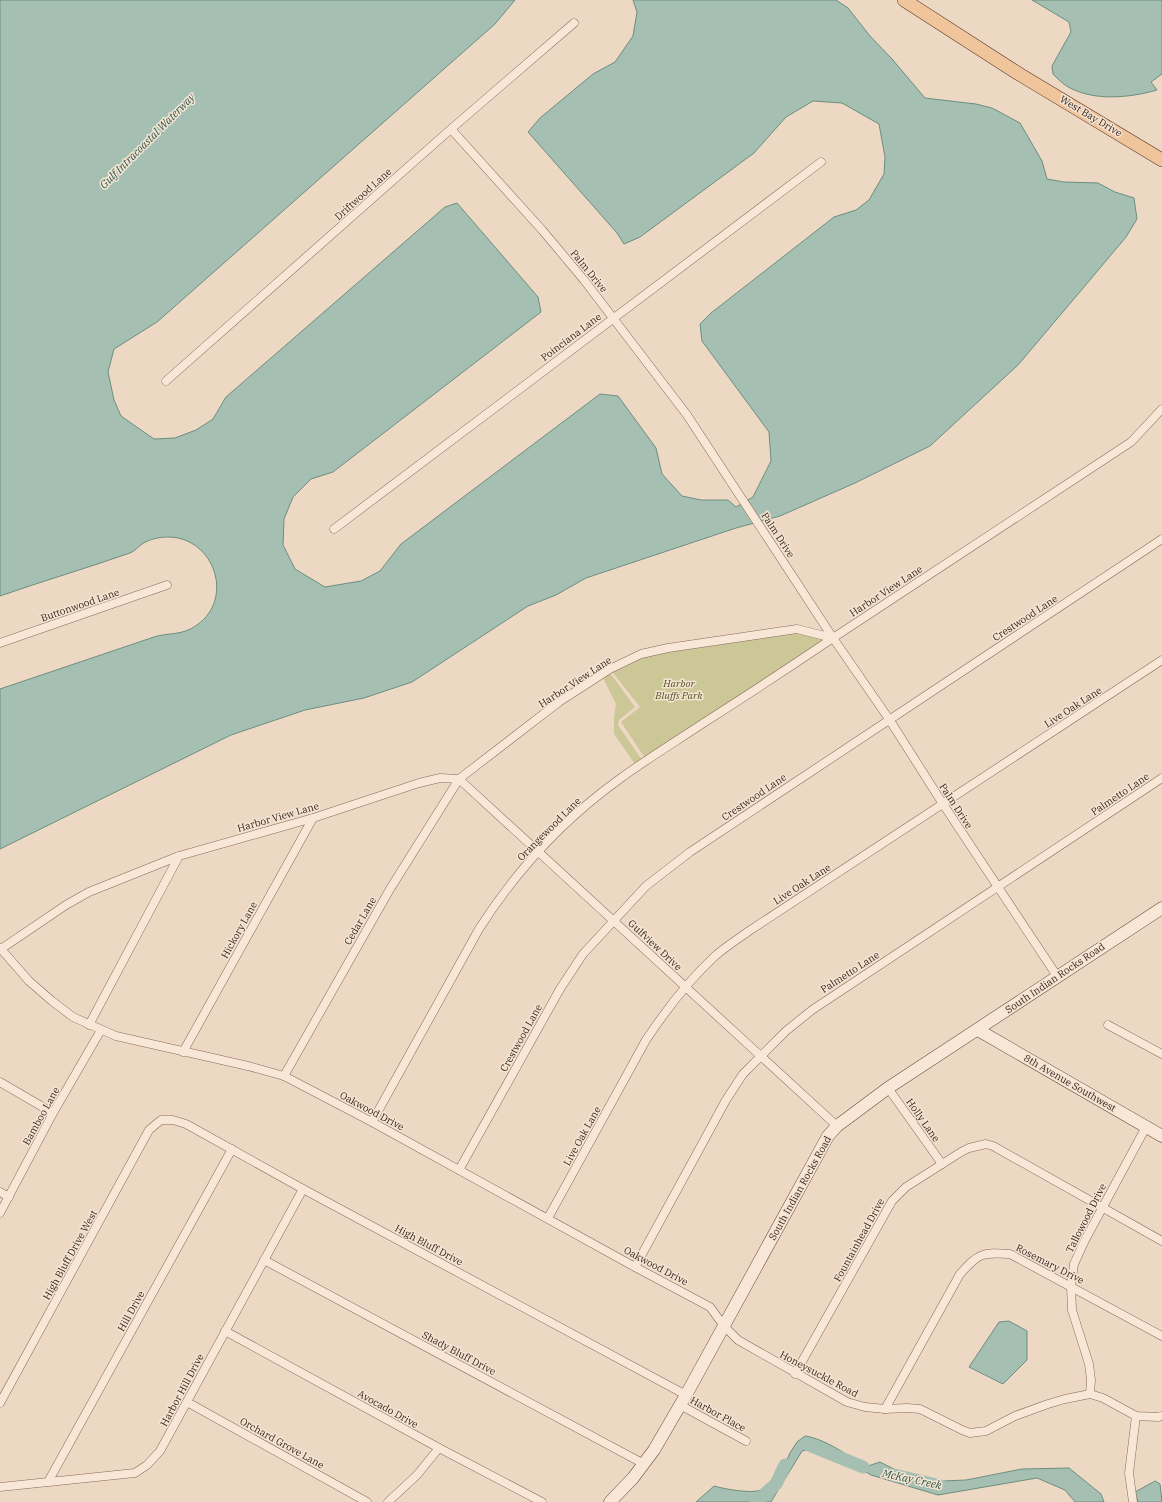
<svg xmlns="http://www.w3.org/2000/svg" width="1162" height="1502" font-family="'IBM Plex Serif',serif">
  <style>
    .green { fill: #cbc797 }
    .water { fill: #a5c0b3; stroke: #6c8e7f }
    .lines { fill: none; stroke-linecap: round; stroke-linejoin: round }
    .river { stroke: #a5c0b3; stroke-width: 13 }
    .street-casing { stroke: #87695a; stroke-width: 9 }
    .secondary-casing { stroke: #694a3d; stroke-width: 13 }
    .primary-casing { stroke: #55382e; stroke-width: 14 }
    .street { stroke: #f8e7d6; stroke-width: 8 }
    .secondary { stroke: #f8e7d6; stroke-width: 12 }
    .primary { stroke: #f0c59b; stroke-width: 13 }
    .labels { text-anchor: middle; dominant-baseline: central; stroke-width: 3; stroke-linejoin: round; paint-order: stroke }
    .street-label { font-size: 10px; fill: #37251e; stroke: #f5e4d2 }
    .park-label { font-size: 10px; font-style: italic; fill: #515325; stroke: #f5e4d2 }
    .water-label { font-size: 11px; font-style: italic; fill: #2d574c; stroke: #f5e4d2 }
  </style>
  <rect width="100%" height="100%" fill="#edd8c3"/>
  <g class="green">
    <path d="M797 629 833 638 647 761 621 722 640 707 610 669 641 654Z"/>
    <path d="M610 673 635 707 619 720 618 725 642 760 635 764 614 734V717L616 704 603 678Z"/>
  </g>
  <g class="water">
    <path d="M0 0H515L495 24 157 322 114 349 108 372 114 400 121 416 154 439 175 438 196 430 213 419 226 397 445 207 457 203 538 297 541 312 333 472 311 479 293 497 284 519 283 545 295 569 325 587 361 581 380 571 401 544 600 394 618 396 656 448 662 474 682 496 701 500H728L736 507 753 497 771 461 769 432 702 341 700 324 711 313 834 217 856 210 869 200 884 174 885 157 879 124 842 103 813 101 786 117 754 153 640 237 624 244 617 233 528 132 540 118 593 74 615 62 633 36 637 12 633 0H836L848 8 870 36 892 59 925 98 976 104 992 108 1020 123 1042 161 1047 179 1064 182 1098 183 1115 192 1134 198 1137 219 1126 237 1084 287 1018 365 930 446 855 483 780 516 736 528 586 578 556 595 528 606 412 682 364 698 305 710 231 735 0 849V689L154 637C170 632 182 636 197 625 235 598 214 538 169 537 159 537 150 539 142 544 138 547 135 551 130 553 87 568 43 581 0 596Z"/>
    <path d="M1032 0H1162V74L1151 82 1157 90C1129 98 1091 102 1065 85 1061 82 1057 78 1053 74L1052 66 1071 32 1069 22Z"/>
    <path d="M1009 1321 1027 1331V1360L1003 1384 969 1367 999 1322Z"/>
    <path d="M805 1436C823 1438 850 1456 865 1467L880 1462 919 1482 966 1480 1022 1469 1069 1468 1101 1494 1104 1502H1075L1065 1490 1037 1478 938 1495 871 1475 837 1455 815 1448 802 1451 783 1482 778 1480 790 1453 797 1442Z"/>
    <path d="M1155 1481 1160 1484 1162 1502H1138L1135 1492Z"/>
    <path d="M771 1482 781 1485 771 1502H696L714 1486C724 1489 752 1494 761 1490 765 1488 768 1484 771 1482Z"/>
  </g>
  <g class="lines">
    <g class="river">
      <path d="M809 1445 863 1467"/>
      <path d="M894 1475 941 1486"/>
      <path d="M756 1502 776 1484 785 1465"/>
    </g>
    <defs>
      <g id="street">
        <path d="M451 129 543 231 584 280 687 415 833 638 889 719 943 804 1057 976"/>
        <path d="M166 381 451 129 574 23"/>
        <path d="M334 529 821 162"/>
        <path d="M0 643 167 585"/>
        <path d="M0 948 29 981 52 1001 73 1017 116 1036 248 1066 284 1076 372 1122 635 1267 710 1307 724 1326 738 1340 847 1402 865 1407 885 1409 907 1408 920 1409 962 1430 970 1433 986 1431 1015 1416 1048 1404 1065 1399 1090 1394 1103 1398 1136 1416 1158 1417 1162 1416"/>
        <path d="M1 949 66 905 89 892 179 856 313 818 419 783 440 778 459 779 559 702 610 669 641 654 668 648 797 629 833 638 1131 442 1162 409"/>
        <path d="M89 1025 179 856"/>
        <path d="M1108 1025 1162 1054"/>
        <path d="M183 1052 313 818"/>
        <path d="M284 1076 390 889 459 779 837 1126"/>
        <path d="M0 1082 53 1113"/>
        <path d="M888 1088 942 1164"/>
        <path d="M372 1122 479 929C516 871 565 818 621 778 647 759 675 742 702 724 746 696 790 667 833 638"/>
        <path d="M459 1170 560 989 583 954 646 886 690 852 1162 539"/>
        <path d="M0 1192 9 1197"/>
        <path d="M0 1213 53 1113 101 1030"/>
        <path d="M548 1218 646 1040C666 1010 688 981 714 957 725 947 738 939 749 931L1162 660"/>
        <path d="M264 1260 644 1464"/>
        <path d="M635 1267 726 1100 743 1074 786 1031 812 1010 1162 778"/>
        <path d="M225 1331 439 1448 542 1502"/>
        <path d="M795 1374 892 1201 906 1187 961 1152 969 1148 986 1144 993 1146 1162 1241"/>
        <path d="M1090 1394 1091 1380 1089 1364 1072 1310 1071 1286 1074 1264 1085 1240 1146 1127"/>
        <path d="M187 1402 367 1502"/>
        <path d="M0 1403 149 1130 161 1120H173L186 1124 303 1189 686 1395"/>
        <path d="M680 1405 746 1441"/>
        <path d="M885 1409 960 1274C979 1253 982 1252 1010 1254L1162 1336"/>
        <path d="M48 1482 232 1149"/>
        <path d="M0 1487 135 1473 147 1465 160 1451 303 1189"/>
        <path d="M388 1502 417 1475 439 1448"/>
        <path d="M1133 1502 1129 1473 1136 1416"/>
      </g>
      <g id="secondary">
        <path d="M978 1030 1162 1136"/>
        <path d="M610 1502 633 1478 654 1450 686 1395 828 1136 837 1126 888 1088 1162 908"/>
      </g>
      <path id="primary" d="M904 0 1019 74 1162 160"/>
    </defs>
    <use href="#street" class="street-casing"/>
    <use href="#secondary" class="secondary-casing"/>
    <use href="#primary" class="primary-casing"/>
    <use href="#street" class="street"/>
    <use href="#secondary" class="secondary"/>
    <use href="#primary" class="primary"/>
  </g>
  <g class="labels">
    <g class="street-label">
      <text transform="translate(1091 116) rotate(31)">West Bay Drive</text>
      <text transform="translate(363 194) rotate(-42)">Driftwood Lane</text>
      <text transform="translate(589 271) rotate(51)">Palm Drive</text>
      <text transform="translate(571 337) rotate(-37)">Poinciana Lane</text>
      <text transform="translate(778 535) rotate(57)">Palm Drive</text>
      <text transform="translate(886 591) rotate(-33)">Harbor View Lane</text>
      <text transform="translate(80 605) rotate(-19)">Buttonwood Lane</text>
      <text transform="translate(1025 618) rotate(-33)">Crestwood Lane</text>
      <text transform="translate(575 682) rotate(-33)">Harbor View Lane</text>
      <text transform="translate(1073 707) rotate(-33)">Live Oak Lane</text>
      <text transform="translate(1120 794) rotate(-34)">Palmetto Lane</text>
      <text transform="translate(754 797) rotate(-34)">Crestwood Lane</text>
      <text transform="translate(956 806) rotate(57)">Palm Drive</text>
      <text transform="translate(278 817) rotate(-16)">Harbor View Lane</text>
      <text transform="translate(549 829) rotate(-45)">Orangewood Lane</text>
      <text transform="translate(802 884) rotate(-33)">Live Oak Lane</text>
      <text transform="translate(360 921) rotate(-60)">Cedar Lane</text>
      <text transform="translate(239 930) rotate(-61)">Hickory Lane</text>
      <text transform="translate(655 945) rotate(43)">Gulfview Drive</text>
      <text transform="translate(850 972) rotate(-33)">Palmetto Lane</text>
      <text transform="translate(1055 978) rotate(-34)">South Indian Rocks Road</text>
      <text transform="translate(521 1038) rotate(-61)">Crestwood Lane</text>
      <text transform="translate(1070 1083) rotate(30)">8th Avenue Southwest</text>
      <text transform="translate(372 1111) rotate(28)">Oakwood Drive</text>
      <text transform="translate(41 1116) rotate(-61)">Bamboo Lane</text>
      <text transform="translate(923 1120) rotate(55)">Holly Lane</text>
      <text transform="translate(582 1136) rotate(-61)">Live Oak Lane</text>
      <text transform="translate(800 1188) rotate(-61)">South Indian Rocks Road</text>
      <text transform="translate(1086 1218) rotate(-63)">Tallowood Drive</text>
      <text transform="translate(859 1240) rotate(-61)">Fountainhead Drive</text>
      <text transform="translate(429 1245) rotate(28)">High Bluff Drive</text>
      <text transform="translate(70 1255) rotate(-61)">High Bluff Drive West</text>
      <text transform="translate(1050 1264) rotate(27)">Rosemary Drive</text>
      <text transform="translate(656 1266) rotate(28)">Oakwood Drive</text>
      <text transform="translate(131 1311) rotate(-61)">Hill Drive</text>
      <text transform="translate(459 1353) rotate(28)">Shady Bluff Drive</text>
      <text transform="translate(819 1374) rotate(28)">Honeysuckle Road</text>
      <text transform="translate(182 1390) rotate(-62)">Harbor Hill Drive</text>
      <text transform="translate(388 1409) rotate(29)">Avocado Drive</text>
      <text transform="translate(718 1414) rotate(29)">Harbor Place</text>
      <text transform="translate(282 1443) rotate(29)">Orchard Grove Lane</text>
    </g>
    <g class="park-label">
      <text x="679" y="683">Harbor<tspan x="679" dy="12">Bluffs Park</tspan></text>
    </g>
    <g class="water-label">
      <text transform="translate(147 141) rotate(-45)">Gulf Intracoastal Waterway</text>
      <text transform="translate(912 1479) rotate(12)">McKay Creek</text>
    </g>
  </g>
</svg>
